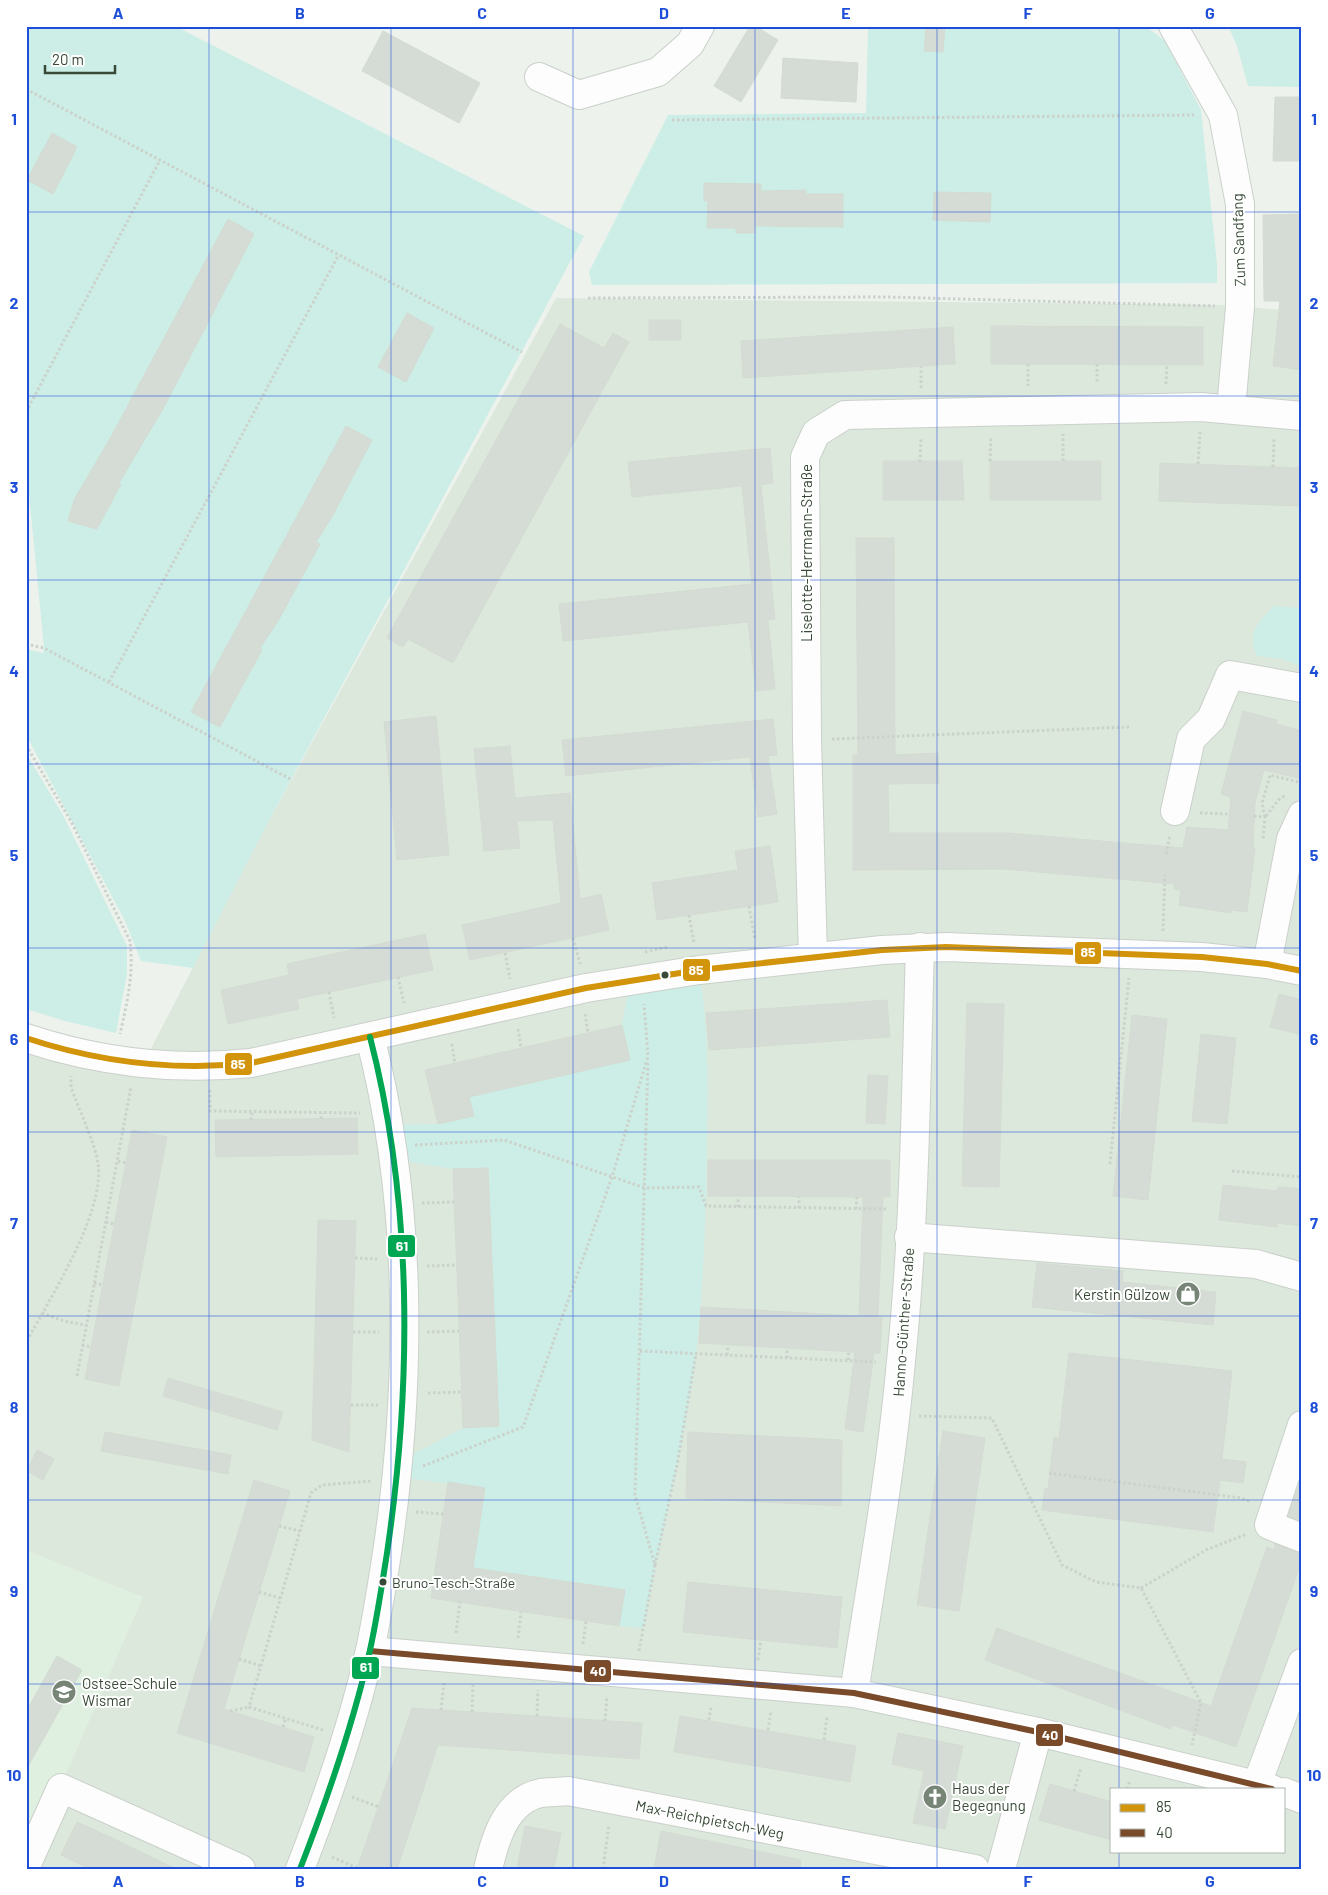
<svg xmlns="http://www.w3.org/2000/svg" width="1328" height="1895" font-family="Barlow,sans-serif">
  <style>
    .residential { fill: #dde8dd; fill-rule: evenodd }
    .education { fill: #dff0e0 }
    .green { fill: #cdeee6 }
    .building { fill: #d5dcd5; stroke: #d3dbd2 }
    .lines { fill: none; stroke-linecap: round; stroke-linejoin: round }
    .minor-casing { stroke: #cad0ca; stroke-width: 30 }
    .path { stroke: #cbd2cb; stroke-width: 3; stroke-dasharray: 2.5 2.5; stroke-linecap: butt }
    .minor { stroke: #fcfdfc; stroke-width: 28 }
    .bus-1-casing { stroke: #fff; stroke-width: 10 }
    .bus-2-casing { stroke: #fff; stroke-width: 10 }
    .bus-3-casing { stroke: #fff; stroke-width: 10 }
    .bus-1 { stroke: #d1940b; stroke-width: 6 }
    .bus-2 { stroke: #7a4b2a; stroke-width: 6 }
    .bus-3 { stroke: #00a651; stroke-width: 6 }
    .grid { fill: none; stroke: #1d4ed8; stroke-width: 1; stroke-opacity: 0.55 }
    .bus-dot { fill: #384a37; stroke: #fff; stroke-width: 2 }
    .labels { text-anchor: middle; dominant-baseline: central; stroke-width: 4; stroke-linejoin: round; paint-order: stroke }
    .bus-label { font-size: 14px; fill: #384a37; stroke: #fff; text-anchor: start }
    .street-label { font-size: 15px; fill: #384a37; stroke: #fff }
    .poi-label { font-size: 15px; fill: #384a37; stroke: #fff; text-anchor: start }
    .line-badge { stroke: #fff; stroke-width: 2 }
    .badge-label { font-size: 14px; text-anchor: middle; font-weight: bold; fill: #fff }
    .neatline { fill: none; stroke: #1d4ed8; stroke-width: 2 }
    .grid-label { font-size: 16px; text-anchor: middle; font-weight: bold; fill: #1d4ed8 }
  </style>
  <rect width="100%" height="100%" fill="#edf2ed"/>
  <path class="residential" d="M556 298 1227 305 1302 312V1869H26V1038L143 1064 265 828ZM1112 1789H1284V1851H1112Z"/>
  <path class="education" d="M26 1550 143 1597 26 1866Z"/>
  <g class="green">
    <path d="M26 26H175L584 236 265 828 193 968 141 961 125 921 26 735V649L43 653 44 648 26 463Z"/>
    <path d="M868 26H1145L1165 41 1201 110 1217 264V283L592 285 589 272 668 115 866 113Z"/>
    <path d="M1228 26H1302V87L1248 86 1237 46Z"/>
    <path d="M1274 606 1302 608V667L1283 659 1257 656C1246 633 1258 622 1274 606Z"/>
    <path d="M26 753 64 817 127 946V974L116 1033 65 1021 26 1009Z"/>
    <path d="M699 970C709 1030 708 1082 707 1143 706 1213 704 1284 696 1354 685 1446 660 1537 644 1628L619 1626 624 1590 473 1568 485 1488 397 1477 398 1462 463 1428 499 1426 488 1168 453 1169 392 1159 387 1125 438 1124 473 1116 469 1097 630 1060 622 1025 630 981Z"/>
  </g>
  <g class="building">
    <path d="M750 26H755L778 40 741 102 714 86Z"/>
    <path d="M926 26H945L943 52 924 51Z"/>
    <path d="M383 31 480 83 459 123 362 71Z"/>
    <path d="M783 58 858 63 856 102 781 98Z"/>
    <path d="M1275 97H1302V161H1273Z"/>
    <path d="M52 133 77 147 53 194 27 180Z"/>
    <path d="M704 183 761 184V191L806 190V194H843V227L755 226V233H736V228H707L708 201H704Z"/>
    <path d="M934 192 991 193 990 222 933 220Z"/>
    <path d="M1302 214V370L1273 366 1280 301H1264L1263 215Z"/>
    <path d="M228 219 254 234 164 407 119 483 121 484 97 529 68 521 74 500 112 435Z"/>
    <path d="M407 313 434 328 406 382 378 367Z"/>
    <rect x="649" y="320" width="32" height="20"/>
    <path d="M560 324 604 348 613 333 629 342 453 663 408 639 403 647 387 638Z"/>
    <path d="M991 326 1203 327V365L991 364Z"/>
    <path d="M953 327 955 364 743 378 741 341Z"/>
    <path d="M346 426 372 440 333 515 316 542 320 544 278 621 260 648 262 650 220 727 191 712Z"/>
    <path d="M770 448 773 483 761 485 775 619 768 620 775 689 756 691 748 622 563 641 559 604 752 584 742 486 632 497 628 462Z"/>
    <path d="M883 461H962L964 500H883Z"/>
    <rect x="990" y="461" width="111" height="39"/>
    <path d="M1160 463 1302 468V506L1159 501Z"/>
    <path d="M856 538H894L895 755 938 753 939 783 888 784 889 833H1008L1183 848 1187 827 1228 830 1231 797 1221 794 1243 711 1277 720 1276 724 1302 731V779L1264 770 1255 803 1253 847 1255 848 1247 912 1231 910V913L1179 905 1181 890 1174 889 1175 884 1004 869 853 870V755H858Z"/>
    <path d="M436 716 449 855 397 860 384 722Z"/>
    <path d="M773 719 777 755 768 756 777 814 758 817 750 757 566 776 562 740Z"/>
    <path d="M510 746 515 798 570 793 580 899 601 894 609 930 470 960 462 925 561 903 553 820 517 821 520 848 484 851 474 749Z"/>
    <path d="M770 846 778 902 657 920 652 883 738 870 735 851Z"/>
    <path d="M425 934 433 970 297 999 299 1009 228 1024 221 990 289 975 287 964Z"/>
    <path d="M1279 994 1302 1000V1035L1270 1027Z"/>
    <path d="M887 1000 890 1037 709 1050 706 1013Z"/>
    <path d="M967 1003 1004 1004 999 1187 962 1186Z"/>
    <path d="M1132 1015 1167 1019 1148 1200 1113 1196Z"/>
    <path d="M622 1025 630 1060 469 1097 474 1116 438 1124 425 1070Z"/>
    <path d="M1201 1034 1236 1038 1227 1124 1192 1121Z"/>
    <path d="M868 1075 888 1076 885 1124 866 1123Z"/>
    <path d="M357 1118 358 1154 216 1157 215 1120Z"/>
    <path d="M132 1130 167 1137 119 1386 85 1379Z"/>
    <path d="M708 1160H890V1197H883L878 1317H882L880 1353H874L863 1432 845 1429 855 1352 699 1343 701 1307 859 1316 863 1197 708 1196Z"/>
    <path d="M488 1168 499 1426 463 1428 453 1169Z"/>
    <path d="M1223 1185 1277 1191 1278 1187 1302 1189V1226L1277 1223V1227L1219 1220Z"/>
    <path d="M318 1220 356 1221 349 1452 312 1440Z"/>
    <path d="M1037 1263 1123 1271 1122 1282 1216 1292 1213 1325 1032 1307Z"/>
    <path d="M1069 1353 1232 1371 1222 1459 1246 1462 1243 1483 1220 1480 1213 1532 1042 1510 1045 1488 1048 1489 1054 1437 1059 1438Z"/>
    <path d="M168 1378 283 1412 277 1430 163 1396Z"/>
    <path d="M943 1431 985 1438 959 1611 917 1605Z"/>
    <path d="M105 1432 231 1455 228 1474 101 1451Z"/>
    <path d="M688 1432 842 1440 841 1506 686 1498Z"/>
    <path d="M37 1450 54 1459 43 1480 27 1471Z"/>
    <path d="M1302 1477V1521L1288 1516Z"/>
    <path d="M254 1480 290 1491 224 1709 314 1737 304 1772 177 1733Z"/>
    <path d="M448 1482 485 1488 473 1568 625 1590 619 1626 431 1598Z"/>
    <path d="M1275 1544 1302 1553V1560L1236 1747 1173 1725 1171 1729 985 1660 997 1628 1211 1706 1267 1547 1274 1550Z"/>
    <path d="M688 1582 842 1597 837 1648 683 1632Z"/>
    <path d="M57 1656 82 1670 26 1770V1712Z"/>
    <path d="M412 1708 642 1723 639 1759 438 1745 397 1869H357Z"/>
    <path d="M680 1716 856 1746 850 1782 674 1752Z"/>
    <path d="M898 1733 963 1746 945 1829 913 1823 924 1771 892 1764Z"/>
    <path d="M1050 1784 1112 1802V1840L1039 1820Z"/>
    <path d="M77 1822 108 1836 176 1869H90L61 1855Z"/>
    <path d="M525 1826 561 1833 554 1869H517Z"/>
    <path d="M661 1831 801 1860 800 1869H654Z"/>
  </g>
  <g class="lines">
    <defs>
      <g id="minor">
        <path d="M1173 26 1223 115 1240 204V307L1231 409"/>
        <path d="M539 77 579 95 658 72 690 44 700 26"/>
        <path d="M1175 811 1191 739 1211 719 1230 675 1302 688"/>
        <path d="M813 957 807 740 805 457 816 433 845 415 1201 407 1302 416"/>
        <path d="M1267 964 1291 839 1302 815"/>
        <path d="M26 1038C98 1062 176 1071 251 1063L586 988 699 970 882 950 946 947 1202 957 1267 964 1302 971"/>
        <path d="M909 1237 1256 1264 1302 1277"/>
        <path d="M1302 1425 1269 1525 1302 1538"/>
        <path d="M370 1651 854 1693 1038 1732 1272 1789"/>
        <path d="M854 1693C871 1583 891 1473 901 1361 915 1224 916 1085 920 947"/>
        <path d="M1257 1784 1302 1663"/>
        <path d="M1284 1792 1302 1799"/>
        <path d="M26 1866 61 1788 241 1869"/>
        <path d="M300 1869C328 1797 353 1725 370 1650 377 1618 382 1585 387 1553 412 1384 413 1203 370 1037"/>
        <path d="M488 1869C495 1839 506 1800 541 1793 549 1792 559 1792 568 1791L975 1869"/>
        <path d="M1001 1869 1038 1732"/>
      </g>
    </defs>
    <use href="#minor" class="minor-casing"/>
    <g class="path">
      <path d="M26 89 522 352"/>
      <path d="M672 120 1194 115"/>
      <path d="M588 298 888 297 1215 306"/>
      <path d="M1028 364V386"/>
      <path d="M1097 364V384"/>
      <path d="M1166 384 1167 365"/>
      <path d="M921 388V367"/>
      <path d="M26 412 160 160"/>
      <path d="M990 461 991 437"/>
      <path d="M1063 461V434"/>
      <path d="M920 462 921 437"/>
      <path d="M1198 464 1200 432"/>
      <path d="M1273 467 1274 438"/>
      <path d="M26 644 44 648 292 780"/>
      <path d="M109 682 338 256"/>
      <path d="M832 739 1129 727"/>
      <path d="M26 745 72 823 130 941C134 974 127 1003 120 1034"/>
      <path d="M1200 813 1229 814"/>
      <path d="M1254 816 1265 817 1263 840"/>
      <path d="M1266 816 1280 798 1285 796"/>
      <path d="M1265 817 1262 803 1270 775 1302 783"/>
      <path d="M1166 854 1170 835"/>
      <path d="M749 906 755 940"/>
      <path d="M689 915 694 943"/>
      <path d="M1163 931 1165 875"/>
      <path d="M573 938 580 964"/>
      <path d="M645 952 668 947"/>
      <path d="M505 953 510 979"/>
      <path d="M398 977 404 1003"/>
      <path d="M329 992 334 1018"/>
      <path d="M585 1014 588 1033"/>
      <path d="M518 1029 521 1048"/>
      <path d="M452 1044 455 1064"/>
      <path d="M210 1090V1111L360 1113"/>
      <path d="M321 1119 322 1113"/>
      <path d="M251 1120 252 1112"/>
      <path d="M415 1145 504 1140 645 1188 699 1187 706 1206 886 1209"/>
      <path d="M118 1161 126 1163"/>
      <path d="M1110 1164 1129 978"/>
      <path d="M1232 1171 1302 1177"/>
      <path d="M422 1203 454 1202"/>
      <path d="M738 1207V1197"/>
      <path d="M799 1208V1197"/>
      <path d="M856 1209 857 1197"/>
      <path d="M106 1222 114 1224"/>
      <path d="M355 1258 377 1259"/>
      <path d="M427 1266 456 1265"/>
      <path d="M94 1283 103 1285"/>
      <path d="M42 1313 64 1321 86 1325"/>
      <path d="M353 1332H379"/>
      <path d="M427 1332 459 1331"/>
      <path d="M27 1341C51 1296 105 1213 98 1163 95 1143 78 1108 71 1087V1076"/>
      <path d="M82 1345 91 1347"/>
      <path d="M640 1351 876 1362"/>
      <path d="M727 1355 728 1345"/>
      <path d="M787 1358V1348"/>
      <path d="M848 1360 849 1351"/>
      <path d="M77 1376 131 1087"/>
      <path d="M428 1393 462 1392"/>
      <path d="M351 1405H378"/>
      <path d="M919 1416 992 1418 1062 1565 1096 1582 1141 1588 1201 1703 1192 1745"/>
      <path d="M423 1466 523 1427 612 1177 648 1056 644 1004"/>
      <path d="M1049 1473 1241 1498 1251 1502"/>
      <path d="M416 1512 443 1514"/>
      <path d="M279 1526 300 1531"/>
      <path d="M655 1565 677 1465 696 1354"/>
      <path d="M1141 1588 1206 1550 1247 1534"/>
      <path d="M259 1592 280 1598"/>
      <path d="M456 1633 460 1602"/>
      <path d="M518 1638 521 1612"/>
      <path d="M583 1644 586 1621"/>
      <path d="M639 1651 655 1565 635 1495 648 1061"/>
      <path d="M239 1659 261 1666"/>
      <path d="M758 1660 761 1640"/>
      <path d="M441 1710 444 1683"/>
      <path d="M230 1711 249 1707"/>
      <path d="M472 1712 473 1685"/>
      <path d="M537 1716 538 1690"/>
      <path d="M709 1720 711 1706"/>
      <path d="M605 1721 607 1696"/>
      <path d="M283 1727 286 1718"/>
      <path d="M323 1730 249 1707 311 1493 322 1485 372 1481"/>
      <path d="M768 1730 771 1711"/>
      <path d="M824 1740 827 1716"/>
      <path d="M1127 1789 1130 1780"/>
      <path d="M1074 1791 1081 1768"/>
      <path d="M352 1797 379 1807"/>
      <path d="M332 1857 357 1868"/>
      <path d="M603 1869 609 1825"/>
    </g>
    <use href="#minor" class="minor"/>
    <defs>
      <path id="bus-1" d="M26 1038C98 1062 176 1071 251 1063L586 988 699 970 882 950 946 947 1202 957 1267 964 1302 971"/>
      <path id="bus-2" d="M370 1651 854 1693 1038 1732 1272 1789"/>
      <path id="bus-3" d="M300 1869C328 1797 353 1725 370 1650 377 1618 382 1585 387 1553 412 1384 413 1203 370 1037"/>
    </defs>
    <use href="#bus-1" class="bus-1-casing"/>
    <use href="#bus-2" class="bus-2-casing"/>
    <use href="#bus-3" class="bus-3-casing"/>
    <use href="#bus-1" class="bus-1"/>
    <use href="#bus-2" class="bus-2"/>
    <use href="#bus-3" class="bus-3"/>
  </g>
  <path class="grid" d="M209 26V1869M391 26V1869M573 26V1869M755 26V1869M937 26V1869M1119 26V1789M26 212H1302M26 396H1302M26 580H1302M26 764H1302M26 948H1302M26 1132H1302M26 1316H1302M26 1500H1302M26 1684H1302M1119 1851V1869"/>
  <defs>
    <symbol id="shop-disc" viewBox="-11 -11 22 22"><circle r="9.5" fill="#778577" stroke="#fff"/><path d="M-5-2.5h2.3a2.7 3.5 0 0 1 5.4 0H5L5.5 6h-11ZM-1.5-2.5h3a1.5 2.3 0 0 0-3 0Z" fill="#fff"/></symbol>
    <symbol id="school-disc" viewBox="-11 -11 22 22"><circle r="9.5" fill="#778577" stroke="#fff"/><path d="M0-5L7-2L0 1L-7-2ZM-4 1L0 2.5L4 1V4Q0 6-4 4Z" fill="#fff"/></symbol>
    <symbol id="church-disc" viewBox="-11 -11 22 22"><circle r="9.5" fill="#778577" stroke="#fff"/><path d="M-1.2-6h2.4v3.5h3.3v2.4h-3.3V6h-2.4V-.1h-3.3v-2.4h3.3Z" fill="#fff"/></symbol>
  </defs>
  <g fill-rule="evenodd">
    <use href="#shop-disc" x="1174" y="1280" width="28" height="28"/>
    <use href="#school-disc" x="50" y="1678" width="28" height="28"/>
    <use href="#church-disc" x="921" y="1783" width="28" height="28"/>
  </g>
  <g class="bus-dot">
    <circle cx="665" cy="975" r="4.5"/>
    <circle cx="383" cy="1582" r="4.5"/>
  </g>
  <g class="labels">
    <g class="bus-label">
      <text x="392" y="1582">Bruno-Tesch-Straße</text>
    </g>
    <g class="street-label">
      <text transform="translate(1238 240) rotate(-92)">Zum Sandfang</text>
      <text transform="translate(806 553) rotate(-90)">Liselotte-Herrmann-Straße</text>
      <text transform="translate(903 1322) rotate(-86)">Hanno-Günther-Straße</text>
      <text transform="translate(710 1819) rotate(11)">Max-Reichpietsch-Weg</text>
    </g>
    <g class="poi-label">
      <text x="1170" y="1294" text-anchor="end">Kerstin Gülzow</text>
      <text x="82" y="1683">Ostsee-Schule<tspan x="82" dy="17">Wismar</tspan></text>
      <text x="952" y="1788">Haus der<tspan x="952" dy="17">Begegnung</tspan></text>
    </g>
  </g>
  <g class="line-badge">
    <rect x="1074" y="941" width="28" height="24" rx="5" fill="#d1940b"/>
    <rect x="682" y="958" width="29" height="24" rx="5" fill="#d1940b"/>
    <rect x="224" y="1052" width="29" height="24" rx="5" fill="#d1940b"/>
    <rect x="387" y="1234" width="29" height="24" rx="5" fill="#00a651"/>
    <rect x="351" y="1656" width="29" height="24" rx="5" fill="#00a651"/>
    <rect x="583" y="1659" width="29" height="24" rx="5" fill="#7a4b2a"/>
    <rect x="1035" y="1723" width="29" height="24" rx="5" fill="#7a4b2a"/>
  </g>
  <g class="badge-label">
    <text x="1088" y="957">85</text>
    <text x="696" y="975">85</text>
    <text x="238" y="1069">85</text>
    <text x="402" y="1251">61</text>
    <text x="366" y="1672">61</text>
    <text x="598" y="1676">40</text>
    <text x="1050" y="1740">40</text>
  </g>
  <rect width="1328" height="1895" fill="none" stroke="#ffffff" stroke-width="55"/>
  <rect x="1110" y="1788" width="175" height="65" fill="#ffffff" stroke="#afb7af"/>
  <rect x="1120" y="1804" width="25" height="8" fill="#d1940b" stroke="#afb7af"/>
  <text x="1156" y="1812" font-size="15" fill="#384a37">85</text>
  <rect x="1120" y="1829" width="25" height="8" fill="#7a4b2a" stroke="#afb7af"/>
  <text x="1156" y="1838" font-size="15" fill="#384a37">40</text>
  <path d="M45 65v8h70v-8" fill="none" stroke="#384a37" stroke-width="2.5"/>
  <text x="52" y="65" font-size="15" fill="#384a37" stroke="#ffffff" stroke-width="4" paint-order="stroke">20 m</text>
  <rect x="28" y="28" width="1272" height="1840" class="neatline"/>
  <g class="grid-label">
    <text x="118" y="19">A</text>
    <text x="300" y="19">B</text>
    <text x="482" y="19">C</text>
    <text x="664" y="19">D</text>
    <text x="846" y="19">E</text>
    <text x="1028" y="19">F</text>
    <text x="1210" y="19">G</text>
    <text x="14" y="125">1</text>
    <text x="1314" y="125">1</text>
    <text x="14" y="309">2</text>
    <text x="1314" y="309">2</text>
    <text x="14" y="493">3</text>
    <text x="1314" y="493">3</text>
    <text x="14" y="677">4</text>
    <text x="1314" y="677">4</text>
    <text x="14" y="861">5</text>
    <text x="1314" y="861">5</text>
    <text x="14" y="1045">6</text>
    <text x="1314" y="1045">6</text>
    <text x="14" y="1229">7</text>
    <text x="1314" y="1229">7</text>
    <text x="14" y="1413">8</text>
    <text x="1314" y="1413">8</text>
    <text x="14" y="1597">9</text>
    <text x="1314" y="1597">9</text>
    <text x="14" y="1781">10</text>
    <text x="1314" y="1781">10</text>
    <text x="118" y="1887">A</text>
    <text x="300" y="1887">B</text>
    <text x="482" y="1887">C</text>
    <text x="664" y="1887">D</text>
    <text x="846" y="1887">E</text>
    <text x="1028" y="1887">F</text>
    <text x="1210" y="1887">G</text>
  </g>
</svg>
